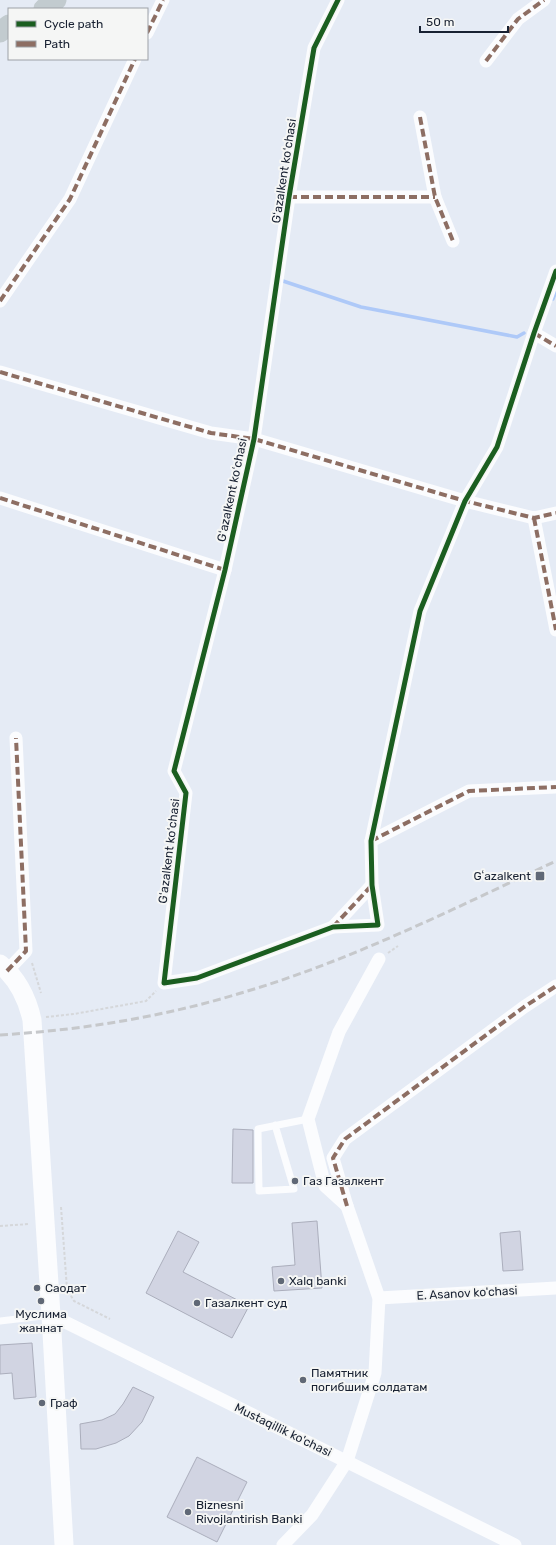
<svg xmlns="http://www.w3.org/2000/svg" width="556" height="1545" font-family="Rubik,sans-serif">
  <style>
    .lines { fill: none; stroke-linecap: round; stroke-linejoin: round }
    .stream { stroke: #aec9f8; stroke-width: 3.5 }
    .building { fill: #d1d4e2; stroke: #abaebc }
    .path { stroke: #d5d7da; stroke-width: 2; stroke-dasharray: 3 2; stroke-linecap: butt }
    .lane { stroke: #fbfcfe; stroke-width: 7 }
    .street { stroke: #fbfcfe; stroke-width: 13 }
    .secondary { stroke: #fbfcfe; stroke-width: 19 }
    .primary { stroke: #c2cbcf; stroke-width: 21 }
    .rail { stroke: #c6c8cb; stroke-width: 3; stroke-dasharray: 8 4; stroke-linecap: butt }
    .quiet { stroke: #8d6e63; stroke-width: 4; stroke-dasharray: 8 4; stroke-linecap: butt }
    .cycleway-casing { stroke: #f5f6f5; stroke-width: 8 }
    .cycleway { stroke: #1b5e20; stroke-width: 5 }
    .poi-dot { fill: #606876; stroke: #f5f6f5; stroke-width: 1.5 }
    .labels { text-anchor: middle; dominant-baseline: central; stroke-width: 4; stroke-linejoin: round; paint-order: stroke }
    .street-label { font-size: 12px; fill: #182132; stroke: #f5f6f5 }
    .poi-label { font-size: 12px; fill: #182132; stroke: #f5f6f5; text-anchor: start }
  </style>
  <rect width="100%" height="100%" fill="#e5ebf5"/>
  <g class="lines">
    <g class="stream">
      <path d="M283 281 361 307 517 337 524 333"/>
      <path d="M553 299 556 291"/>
    </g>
  </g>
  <g class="building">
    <path d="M233 1129 253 1130V1183H232Z"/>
    <path d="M317 1221 322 1288 274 1291 272 1267 295 1265 292 1223Z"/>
    <path d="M178 1231 199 1242 183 1272 249 1306 232 1338 146 1293Z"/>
    <path d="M520 1231 523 1270 503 1271 500 1233Z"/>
    <path d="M32 1343 36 1397 14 1399 12 1373 0 1374V1345Z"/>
    <path d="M133 1387 154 1397 142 1422 129 1436 116 1443 96 1449H81L80 1424 102 1420 115 1414 123 1404Z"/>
    <path d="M197 1457 247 1482 217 1542 167 1517Z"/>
  </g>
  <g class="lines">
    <g class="path">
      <path d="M388 953 398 946"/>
      <path d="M32 963 41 993"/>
      <path d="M46 1017 74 1014 146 1001 156 991"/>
      <path d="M61 1207 67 1289 74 1301 110 1319"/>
      <path d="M0 1226 29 1224"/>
    </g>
    <g class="lane">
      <path d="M275 1125 294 1189 259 1191 258 1129 308 1119"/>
      <path d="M0 1321 51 1315"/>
    </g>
    <g class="street">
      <path d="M338 0 314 48 289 197 254 439 225 570 174 771 186 793 164 983 197 978 333 927 378 925 372 885 371 841 420 611 465 501 497 447 534 333 556 271"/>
      <path d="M147 33 163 0"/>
      <path d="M486 61 518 19 544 0"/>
      <path d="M420 117 435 197 453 241"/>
      <path d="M289 197H435"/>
      <path d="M0 301 70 199 135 59"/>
      <path d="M534 333 556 346"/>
      <path d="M0 372 211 433 254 439 465 501 534 518 556 513"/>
      <path d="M0 498 225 570"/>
      <path d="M534 518 556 630"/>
      <path d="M371 841 469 791 556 787"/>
      <path d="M333 927 372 885"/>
      <path d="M7 971 26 951 16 738"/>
      <path d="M347 1206 333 1158 345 1139 524 1007 556 986"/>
      <path d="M379 1298 556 1288"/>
      <path d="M51 1315 515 1545"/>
      <path d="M283 1545 312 1515 347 1461 375 1373 379 1298 347 1206 325 1186 308 1119 339 1032 379 959"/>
    </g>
    <path class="secondary" d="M0 964C18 979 27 997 32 1020L51 1315 64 1545"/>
    <g class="primary">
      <path d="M44 9 56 0"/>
      <path d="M0 32 9 25"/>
    </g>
    <path class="rail" d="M0 1035C81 1030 163 1017 241 993 350 961 453 909 556 861"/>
    <g class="quiet">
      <path d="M147 33 163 0"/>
      <path d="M486 61 518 19 544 0"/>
      <path d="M420 117 435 197 453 241"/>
      <path d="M289 197H435"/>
      <path d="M0 301 70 199 135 59"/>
      <path d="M534 333 556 346"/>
      <path d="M0 372 211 433 254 439 465 501 534 518 556 513"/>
      <path d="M0 498 225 570"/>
      <path d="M534 518 556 630"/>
      <path d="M371 841 469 791 556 787"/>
      <path d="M333 927 372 885"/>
      <path d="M7 971 26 951 16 738"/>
      <path d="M347 1206 333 1158 345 1139 524 1007 556 986"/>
    </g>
    <defs>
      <path id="cycleway" d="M338 0 314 48 289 197 254 439 225 570 174 771 186 793 164 983 197 978 333 927 378 925 372 885 371 841 420 611 465 501 497 447 534 333 556 271"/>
    </defs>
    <use href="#cycleway" class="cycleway-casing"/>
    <use href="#cycleway" class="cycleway"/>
  </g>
  <g class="poi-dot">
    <rect x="535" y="871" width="10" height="10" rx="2"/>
    <circle cx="295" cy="1181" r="4"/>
    <circle cx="281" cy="1281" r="4"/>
    <circle cx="37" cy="1288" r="4"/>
    <circle cx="41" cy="1301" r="4"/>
    <circle cx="197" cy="1303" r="4"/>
    <circle cx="303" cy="1380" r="4"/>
    <circle cx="42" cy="1403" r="4"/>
    <circle cx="188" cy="1512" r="4"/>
  </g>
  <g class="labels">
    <g class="street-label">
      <text transform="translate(284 171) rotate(-81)">Gʻazalkent koʻchasi</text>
      <text transform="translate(232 490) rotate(-78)">Gʻazalkent koʻchasi</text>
      <text transform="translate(169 851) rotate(-83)">Gʻazalkent koʻchasi</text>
      <text transform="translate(467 1293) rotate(-3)">E. Asanov ko'chasi</text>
      <text transform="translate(283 1430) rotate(26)">Mustaqillik ko'chasi</text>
    </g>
    <g class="poi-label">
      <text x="531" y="876" text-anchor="end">Gʻazalkent</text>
      <text x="303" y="1181">Газ Газалкент</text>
      <text x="289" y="1281">Xalq banki</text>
      <text x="45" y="1288">Саодат</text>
      <text x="205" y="1303">Газалкент суд</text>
      <text x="41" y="1314" text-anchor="middle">Муслима<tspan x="41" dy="14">жаннат</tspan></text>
      <text x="311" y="1373">Памятник<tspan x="311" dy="14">погибшим солдатам</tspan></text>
      <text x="50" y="1403">Граф</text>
      <text x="196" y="1505">Biznesni<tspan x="196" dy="14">Rivojlantirish Banki</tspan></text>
    </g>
  </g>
  <rect x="8" y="8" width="140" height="52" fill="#f5f6f5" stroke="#9da1a7"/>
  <rect x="16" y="21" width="20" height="6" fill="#1b5e20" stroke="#9da1a7"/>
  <text x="44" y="28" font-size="12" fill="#182132">Cycle path</text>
  <rect x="16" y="41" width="20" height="6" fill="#8d6e63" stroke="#9da1a7"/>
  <text x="44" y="48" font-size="12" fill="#182132">Path</text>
  <path d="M420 26v6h88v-6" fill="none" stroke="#182132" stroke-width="2"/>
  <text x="426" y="26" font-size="12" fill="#182132" stroke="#f5f6f5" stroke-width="3" paint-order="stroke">50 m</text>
</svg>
